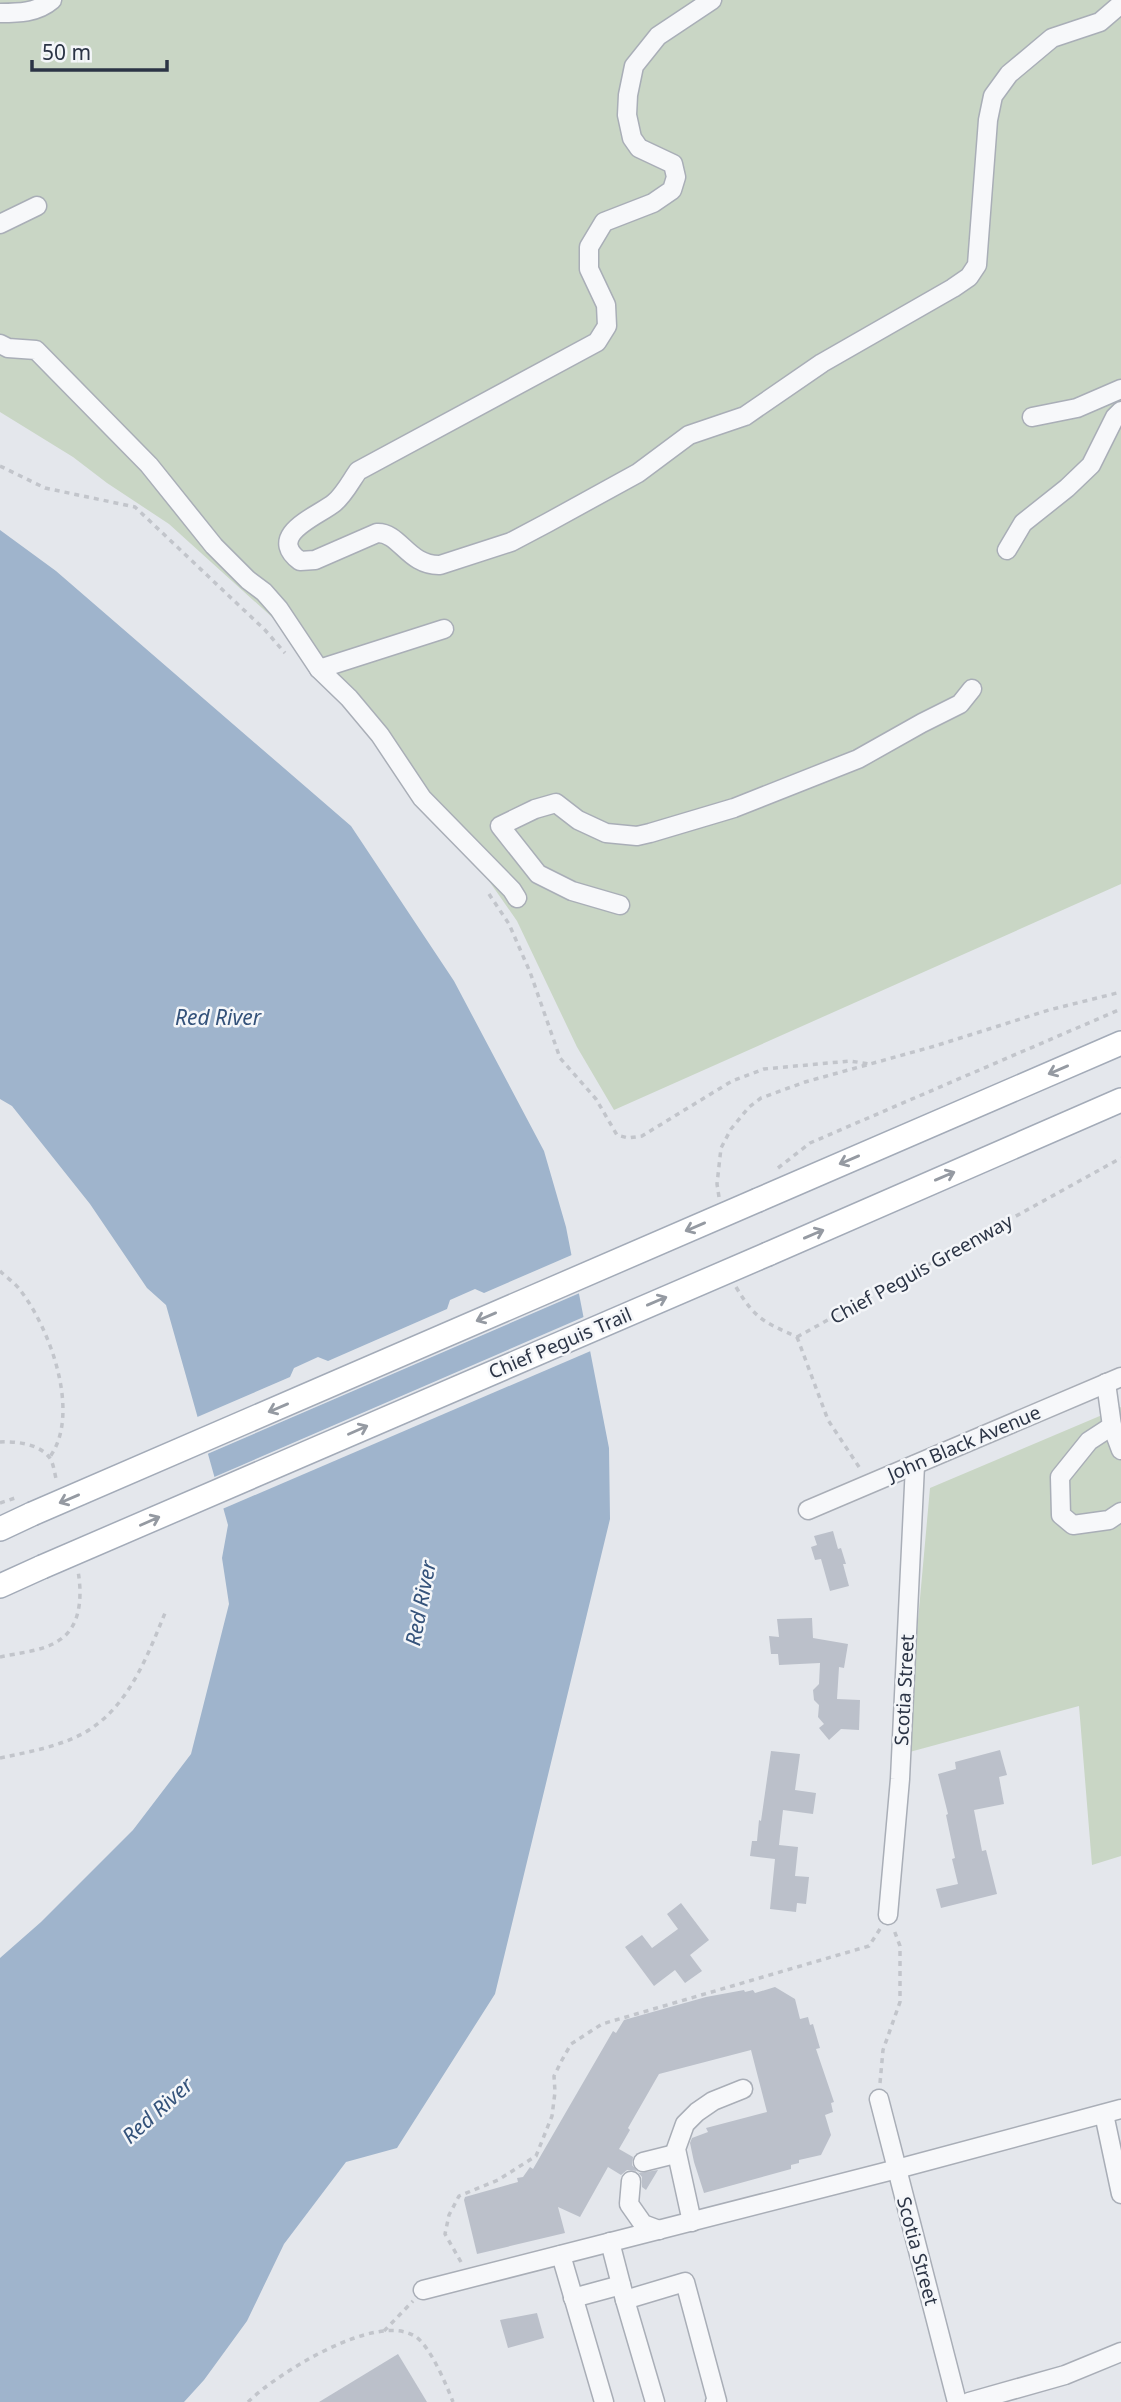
<svg xmlns="http://www.w3.org/2000/svg" width="1121" height="2402" font-family="'Noto Sans',sans-serif">
  <style>
    .green { fill: #c9d6c5 }
    .water { fill: #9fb4cc }
    .pier { fill: #e4e7ec }
    .building { fill: #bbc0ca }
    .lines { fill: none; stroke-linecap: round; stroke-linejoin: round }
    .minor-casing { stroke: #a9aeb7; stroke-width: 21 }
    .major-casing { stroke: #a3abb8; stroke-width: 26 }
    .path { stroke: #c2c5cb; stroke-width: 3.5; stroke-dasharray: 5 5; stroke-linecap: butt }
    .minor { stroke: #f7f8fa; stroke-width: 18 }
    .major { stroke: #fff; stroke-width: 23 }
    .major-bridge-casing { stroke: #a3abb8; stroke-width: 26; stroke-linecap: butt }
    .major-bridge { stroke: #fff; stroke-width: 23 }
    .oneway { stroke: #959aa2 }
    .labels { text-anchor: middle; dominant-baseline: central; stroke-width: 5; stroke-linejoin: round; paint-order: stroke }
    .street-label { font-size: 19px; fill: #2b3445; stroke: #f4f6f9 }
    .water-label { font-size: 21px; font-style: italic; fill: #34527a; stroke: #f4f6f9 }
  </style>
  <rect width="100%" height="100%" fill="#e4e7ec"/>
  <g class="green">
    <path d="M0 0H1121V884L614 1110 577 1047 517 921 480 868 417 797 273 618 169 524 107 483 73 457 0 412Z"/>
    <path d="M1121 1407V1856L1092 1865 1079 1706 906 1753 930 1488Z"/>
  </g>
  <path class="water" d="M0 530 56 571 351 826 454 981 544 1151 566 1227 609 1448 610 1519 495 1994 397 2148 346 2162 284 2244 247 2321 204 2380 184 2402H0V1958L41 1922 133 1830 191 1754 229 1604 222 1558 228 1525 166 1305 147 1288 90 1204 12 1106 0 1099Z"/>
  <g class="pier">
    <path d="M574 1254 582 1292 205 1455 195 1418 290 1377 294 1368 318 1357 328 1361 447 1309 450 1300 475 1289 484 1293Z"/>
    <path d="M586 1316 593 1350 220 1510 212 1478Z"/>
  </g>
  <g class="building">
    <path d="M833 1531 838 1549 841 1548 846 1564H843L849 1586 830 1591 821 1559 815 1560 811 1547 817 1545 814 1536Z"/>
    <path d="M812 1618 813 1638 848 1644 844 1668 839 1667 837 1699 860 1700 859 1730 841 1729 829 1740 819 1728 824 1724 818 1717 819 1705 814 1700 813 1690 819 1684 820 1663 779 1665 778 1654H771L769 1636 779 1637 777 1619Z"/>
    <path d="M1000 1750 1007 1775 999 1777 1004 1804 974 1810 982 1851 986 1850 997 1894 941 1908 936 1889 958 1884 952 1859 955 1858 946 1815 948 1814 938 1774 956 1769 955 1762Z"/>
    <path d="M771 1751 800 1754 795 1790 816 1793 813 1814 783 1810 779 1845 798 1847 795 1876 809 1877 806 1904 797 1903 796 1912 770 1909 775 1859 750 1856 752 1841H757L759 1820 761 1821Z"/>
    <path d="M681 1903 709 1940 690 1955 702 1971 685 1983 675 1970 654 1986 625 1947 642 1935 652 1948 678 1929 667 1914Z"/>
    <path d="M775 1987 795 1999 800 2019 808 2017 810 2025 813 2024 820 2048 816 2049 834 2102 831 2103 833 2112 825 2115 831 2135 821 2155 799 2160V2163L791 2165V2169L704 2193 694 2162 690 2143 692 2138 708 2132 706 2128 767 2112 751 2050 659 2074 628 2128 630 2130 619 2149 633 2157 632 2165 639 2173 658 2170 646 2190 642 2187V2177L637 2171 627 2170 621 2175 608 2167 580 2217 558 2207 565 2233 477 2254 464 2200 465 2197 518 2182 517 2178 523 2177 530 2167 533 2169 613 2031 616 2033 624 2020 706 1997 744 1990 745 1992 753 1990 755 1993Z"/>
    <path d="M537 2313 544 2338 508 2348 500 2320Z"/>
    <path d="M398 2354 427 2402H319Z"/>
  </g>
  <g class="lines">
    <defs>
      <g id="minor">
        <path d="M712 0 658 36 634 66 628 95 627 115 632 138 639 148 673 164 676 177 672 190 653 203 604 222 589 247V269L606 305 607 326 597 342 358 471C351 481 344 495 334 503 318 516 265 535 300 561L315 560 377 533C400 532 408 566 440 565L511 542 547 523 638 473 689 435 745 416 822 363 953 288 969 277 977 265 988 120 993 96 1009 74 1052 38 1100 22 1121 4"/>
        <path d="M0 13C18 13 37 13 52 0"/>
        <path d="M0 224 37 206"/>
        <path d="M0 344 8 348 36 350 149 465 214 546 248 580 264 592 279 609 319 669 349 698 380 735 422 798 512 890 517 898"/>
        <path d="M1032 417 1077 408 1121 389"/>
        <path d="M1007 550 1023 523 1067 488 1091 465 1115 417 1121 411"/>
        <path d="M319 669 444 629"/>
        <path d="M620 905 572 891 538 874 500 826 535 809 556 803 578 820 606 833 637 836 650 833 734 808 858 759 922 723 960 704 972 689"/>
        <path d="M1106 1383 1112 1426 1121 1450"/>
        <path d="M1112 1426 1089 1441 1060 1477 1061 1515 1073 1525 1109 1520 1121 1512"/>
        <path d="M808 1510 1121 1377"/>
        <path d="M888 1915 900 1779 915 1465"/>
        <path d="M879 2099 957 2402"/>
        <path d="M1104 2114 1121 2194"/>
        <path d="M643 2162 675 2154"/>
        <path d="M631 2181 629 2204 643 2224 659 2230"/>
        <path d="M692 2222 676 2149 685 2124 697 2112 713 2101 743 2089"/>
        <path d="M610 2242 625 2300"/>
        <path d="M561 2255 604 2402"/>
        <path d="M423 2290 897 2169 1121 2109"/>
        <path d="M573 2298 621 2285"/>
        <path d="M655 2402 625 2300 685 2282 717 2401 715 2402"/>
        <path d="M969 2402 1065 2375 1121 2352"/>
      </g>
      <g id="major">
        <path d="M758 1200 1121 1043"/>
        <path d="M768 1254 1121 1100"/>
        <path d="M0 1529 32 1514"/>
        <path d="M0 1586 42 1567"/>
      </g>
    </defs>
    <use href="#minor" class="minor-casing"/>
    <use href="#major" class="major-casing"/>
    <g class="path">
      <path d="M0 466 45 488 135 507 265 630 285 653"/>
      <path d="M489 894 509 924 530 972 560 1058 596 1099 617 1135 628 1138 642 1136 732 1081 764 1069 850 1061 870 1064"/>
      <path d="M778 1168 810 1143 1121 1009"/>
      <path d="M719 1197 717 1184 721 1148 731 1129 749 1107 761 1098 805 1082 935 1046 1049 1010 1121 992"/>
      <path d="M0 1271C6 1277 15 1283 20 1290 50 1328 82 1415 49 1458"/>
      <path d="M736 1287C755 1319 764 1322 797 1337"/>
      <path d="M797 1337 1121 1158"/>
      <path d="M797 1337 828 1420 861 1470"/>
      <path d="M0 1442C16 1441 42 1444 51 1460 54 1466 55 1476 57 1482"/>
      <path d="M0 1503 18 1497"/>
      <path d="M0 1657C18 1653 43 1651 58 1641 82 1627 82 1594 78 1571"/>
      <path d="M0 1758C28 1752 58 1747 84 1733 128 1708 147 1657 165 1613"/>
      <path d="M880 2083 883 2050 900 2002V1946L894 1930"/>
      <path d="M461 2262 445 2234 449 2215 459 2196 498 2180 536 2156 552 2116 555 2092 554 2076 562 2060 571 2044 602 2024 869 1946 880 1929"/>
      <path d="M384 2331 413 2301"/>
      <path d="M248 2402C276 2374 378 2310 416 2337 430 2346 447 2386 453 2402"/>
    </g>
    <use href="#minor" class="minor"/>
    <use href="#major" class="major"/>
    <defs>
      <g id="major-bridge">
        <path d="M32 1514 758 1200"/>
        <path d="M42 1567 768 1254"/>
      </g>
    </defs>
    <use href="#major-bridge" class="major-bridge-casing"/>
    <use href="#major-bridge" class="major-bridge"/>
  </g>
  <defs><path id="oneway-shaft" d="M-6 0H5M1.5-3L5.5 0L1.5 3" fill="none" stroke-width="1.6" stroke-linecap="round" stroke-linejoin="round" transform="scale(1.75)"/></defs>
  <g class="oneway">
    <use href="#oneway-shaft" transform="translate(1058 1070) rotate(157)"/>
    <use href="#oneway-shaft" transform="translate(849 1160) rotate(157)"/>
    <use href="#oneway-shaft" transform="translate(945 1176) rotate(-23)"/>
    <use href="#oneway-shaft" transform="translate(695 1227) rotate(157)"/>
    <use href="#oneway-shaft" transform="translate(814 1234) rotate(-23)"/>
    <use href="#oneway-shaft" transform="translate(657 1301) rotate(-23)"/>
    <use href="#oneway-shaft" transform="translate(486 1317) rotate(157)"/>
    <use href="#oneway-shaft" transform="translate(278 1408) rotate(157)"/>
    <use href="#oneway-shaft" transform="translate(358 1430) rotate(-24)"/>
    <use href="#oneway-shaft" transform="translate(69 1499) rotate(157)"/>
    <use href="#oneway-shaft" transform="translate(150 1521) rotate(-24)"/>
  </g>
  <g class="labels">
    <g class="street-label">
      <text transform="translate(921 1269) rotate(-29)">Chief Peguis Greenway</text>
      <text transform="translate(560 1343) rotate(-23)">Chief Peguis Trail</text>
      <text transform="translate(964 1443) rotate(-23)">John Black Avenue</text>
      <text transform="translate(904 1690) rotate(-87)">Scotia Street</text>
      <text transform="translate(918 2251) rotate(75)">Scotia Street</text>
    </g>
    <g class="water-label">
      <text x="218" y="1017">Red River</text>
      <text transform="translate(420 1603) rotate(-79)">Red River</text>
      <text transform="translate(157 2110) rotate(-42)">Red River</text>
    </g>
  </g>
  <path d="M32 60v10h135v-10" fill="none" stroke="#2b3445" stroke-width="3.5"/>
  <text x="42" y="60" font-size="21" fill="#2b3445" stroke="#f4f6f9" stroke-width="5" paint-order="stroke">50 m</text>
</svg>
